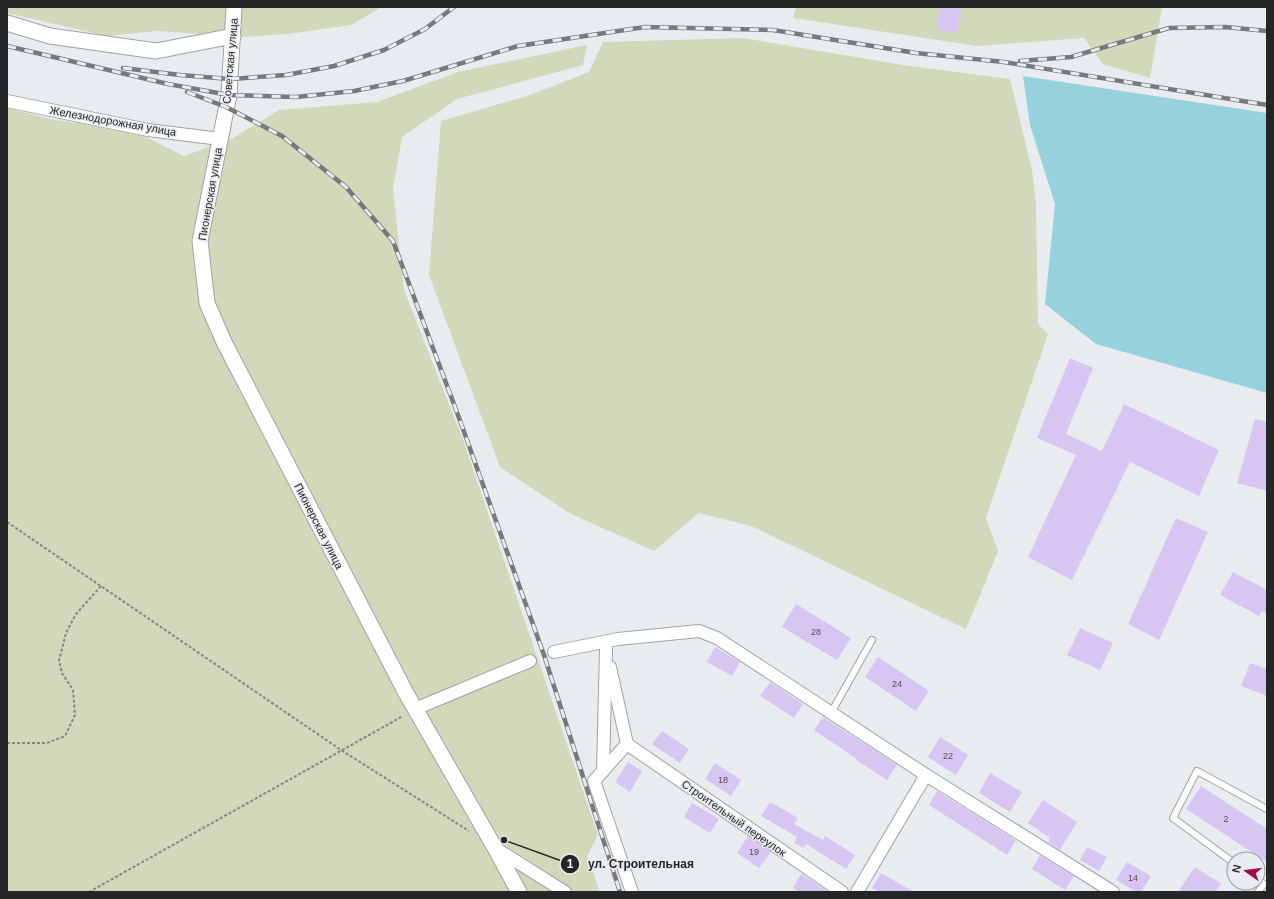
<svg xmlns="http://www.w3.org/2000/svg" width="1274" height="899" font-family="Arial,sans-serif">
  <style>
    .green { fill: #d2d9ba }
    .water { fill: #96d1de }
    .building { fill: #d8c6f2 }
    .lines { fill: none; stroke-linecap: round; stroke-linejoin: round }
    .service-casing { stroke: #9fa2a5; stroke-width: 8 }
    .minor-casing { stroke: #9fa2a5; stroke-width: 14 }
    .tertiary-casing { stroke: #9fa2a5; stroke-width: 17 }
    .path { stroke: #838587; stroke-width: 2; stroke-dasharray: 3 2; stroke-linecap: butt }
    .service { stroke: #fff; stroke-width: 6 }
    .minor { stroke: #fff; stroke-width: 12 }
    .tertiary { stroke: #fff; stroke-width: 15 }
    .rail-casing { stroke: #77797b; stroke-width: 4.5 }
    .rail { stroke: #e9ecef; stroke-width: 3; stroke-dasharray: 9; stroke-linecap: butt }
    .labels { text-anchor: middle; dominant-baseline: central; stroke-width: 3; stroke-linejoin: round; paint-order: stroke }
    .number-label { font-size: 9px; fill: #514d59 }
    .street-label { font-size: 11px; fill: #242526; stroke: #e9ecef }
    .leader { fill: none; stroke: #242526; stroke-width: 1.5 }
    .callout-dot { fill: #242526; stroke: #e9ecef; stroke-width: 1.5 }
    .mark-label { font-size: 12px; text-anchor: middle; font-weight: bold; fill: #fff }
    .callout-label { font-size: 12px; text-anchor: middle; font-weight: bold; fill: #242526; stroke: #e9ecef; stroke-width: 3; stroke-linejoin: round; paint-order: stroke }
  </style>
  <rect width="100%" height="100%" fill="#e9ecef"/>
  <g class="green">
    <path d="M7 7H382L351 25 288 34 244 37 157 31 107 36 7 13Z"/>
    <path d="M796 7H1162L1150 78 1103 64 1084 38 977 46 793 18Z"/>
    <path d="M743 38 903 65 1010 79 1032 170 1036 201 1038 324 1048 334 986 518 998 551 966 629 751 526 699 513 654 551 571 514 500 467 429 275 441 121 530 95 589 72 603 42Z"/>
    <path d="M587 45 583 65 457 99 402 137 393 189 404 290 462 437 598 835 587 857 600 892H7V108L55 120 79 123 144 136 184 156 233 138 279 110 377 102 458 72Z"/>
  </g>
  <path class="water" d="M1023 76 1267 113V393L1096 344 1045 304 1055 204 1030 125Z"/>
  <g class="building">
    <path d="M940 7H961L957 33 937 30Z"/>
    <path d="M1070 358 1093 368 1066 434 1102 451 1124 404 1219 450 1199 496 1130 462 1072 580 1028 557 1076 455 1037 438Z"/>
    <path d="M1255 419 1267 422V491L1237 483Z"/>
    <path d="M1176 518 1208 532 1159 640 1128 624Z"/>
    <path d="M1233 572 1267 590V614L1262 611 1259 616 1220 595Z"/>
    <path d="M796 604 851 638 837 660 782 627Z"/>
    <path d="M1080 628 1113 643 1100 670 1067 655Z"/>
    <path d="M715 647 740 662 732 676 707 662Z"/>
    <path d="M878 657 929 691 916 711 865 677Z"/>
    <path d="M1250 663 1267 669V696L1241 686Z"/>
    <path d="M770 682 803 704 794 718 760 696Z"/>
    <path d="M823 717 897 765 887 780 856 760 857 759 814 730Z"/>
    <path d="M662 731 689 749 680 763 652 744Z"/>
    <path d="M940 737 968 755 956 775 928 757Z"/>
    <path d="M628 762 642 771 630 792 615 782Z"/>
    <path d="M715 763 741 780 731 796 705 779Z"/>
    <path d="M990 773 1022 792 1010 812 979 793Z"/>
    <path d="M1201 786 1267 829V862L1186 809Z"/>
    <path d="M937 791 1016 840 1007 855 929 805Z"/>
    <path d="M1043 800 1077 822 1060 850 1048 842 1050 838 1028 823Z"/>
    <path d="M770 802 798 818 794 824 823 840 825 836 855 855 846 869 806 844 804 848 794 843 797 837 761 816Z"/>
    <path d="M692 803 719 819 710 833 684 817Z"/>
    <path d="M748 836 771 852 759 868 737 853Z"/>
    <path d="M1087 847 1107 857 1099 871 1080 860Z"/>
    <path d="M1040 855 1074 876 1065 890 1032 869Z"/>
    <path d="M1127 862 1151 876 1141 892H1136L1116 880Z"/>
    <path d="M1195 867 1221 884 1215 892H1178Z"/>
    <path d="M881 873 914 892H880L872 888Z"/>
    <path d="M801 874 812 881 829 892H799L793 888Z"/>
  </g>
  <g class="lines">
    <defs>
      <g id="service">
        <path d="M831 713 872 640"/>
        <path d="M1234 863 1173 818 1197 771 1265 808"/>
        <path d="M1258 892 1264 884 1258 880"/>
      </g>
      <g id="minor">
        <path d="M7 101 148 130 220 139"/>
        <path d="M554 652 618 639 699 631 717 638 926 775 1113 892"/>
        <path d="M610 667 627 744"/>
        <path d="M415 709 530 661"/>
        <path d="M627 744 842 892"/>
        <path d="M627 744 594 781 632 892"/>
        <path d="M603 771 606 649"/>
        <path d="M495 848 565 892"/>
        <path d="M857 892 926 775"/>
      </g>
      <g id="tertiary">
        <path d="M234 7 229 95 200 241 207 303 224 342 406 693 495 848 519 892"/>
        <path d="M7 23 50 36 156 51 233 36"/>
      </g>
    </defs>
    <use href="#service" class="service-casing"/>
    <use href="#minor" class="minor-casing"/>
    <use href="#tertiary" class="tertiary-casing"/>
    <g class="path">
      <path d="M7 522 341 750 469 831"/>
      <path d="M7 743H47L65 736 75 715 73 690 62 673 59 661 66 633 76 614 101 586"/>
      <path d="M89 892 403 716"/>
    </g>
    <use href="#service" class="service"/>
    <use href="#minor" class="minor"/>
    <use href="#tertiary" class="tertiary"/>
    <defs>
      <g id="rail">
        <path d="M7 46 168 84 229 95 296 97 354 91 403 81 518 46 645 27 773 30 916 53 1004 62 1267 105"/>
        <path d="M1020 61 1071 57 1169 28 1225 27 1267 31"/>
        <path d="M123 68 180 75 230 79 286 75 334 66 384 50 425 29 454 7"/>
        <path d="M187 92 226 107 282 136 346 187 393 241 458 415 544 655 620 892"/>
      </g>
    </defs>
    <use href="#rail" class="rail-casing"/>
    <use href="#rail" class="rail"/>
  </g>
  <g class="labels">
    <g class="number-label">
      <text x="816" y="632">28</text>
      <text x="897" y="684">24</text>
      <text x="948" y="756">22</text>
      <text x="723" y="780">18</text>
      <text x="1226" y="819">2</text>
      <text x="754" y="852">19</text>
      <text x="1133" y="878">14</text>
    </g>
    <g class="street-label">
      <text transform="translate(230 61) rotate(-85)">Советская улица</text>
      <text transform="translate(113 121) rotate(10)">Железнодорожная улица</text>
      <text transform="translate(210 194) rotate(-80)">Пионерская улица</text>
      <text transform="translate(319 526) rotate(63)">Пионерская улица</text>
      <text transform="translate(734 818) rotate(35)">Строительный переулок</text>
    </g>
  </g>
  <path class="leader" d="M504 840L570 864"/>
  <g class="callout-dot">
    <circle cx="504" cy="840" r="4"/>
    <circle cx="570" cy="864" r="10"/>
  </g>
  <g class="mark-label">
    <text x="570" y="868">1</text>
  </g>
  <g class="callout-label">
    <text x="641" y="868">ул. Строительная</text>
  </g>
  <rect width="1274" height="899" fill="none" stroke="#242526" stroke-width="16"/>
  <g transform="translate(1246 871) rotate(284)"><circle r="19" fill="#e9ecef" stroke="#9a9c9f"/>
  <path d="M0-3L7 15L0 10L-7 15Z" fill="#a40b45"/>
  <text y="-6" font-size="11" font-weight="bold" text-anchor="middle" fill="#242526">N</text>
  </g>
</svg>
